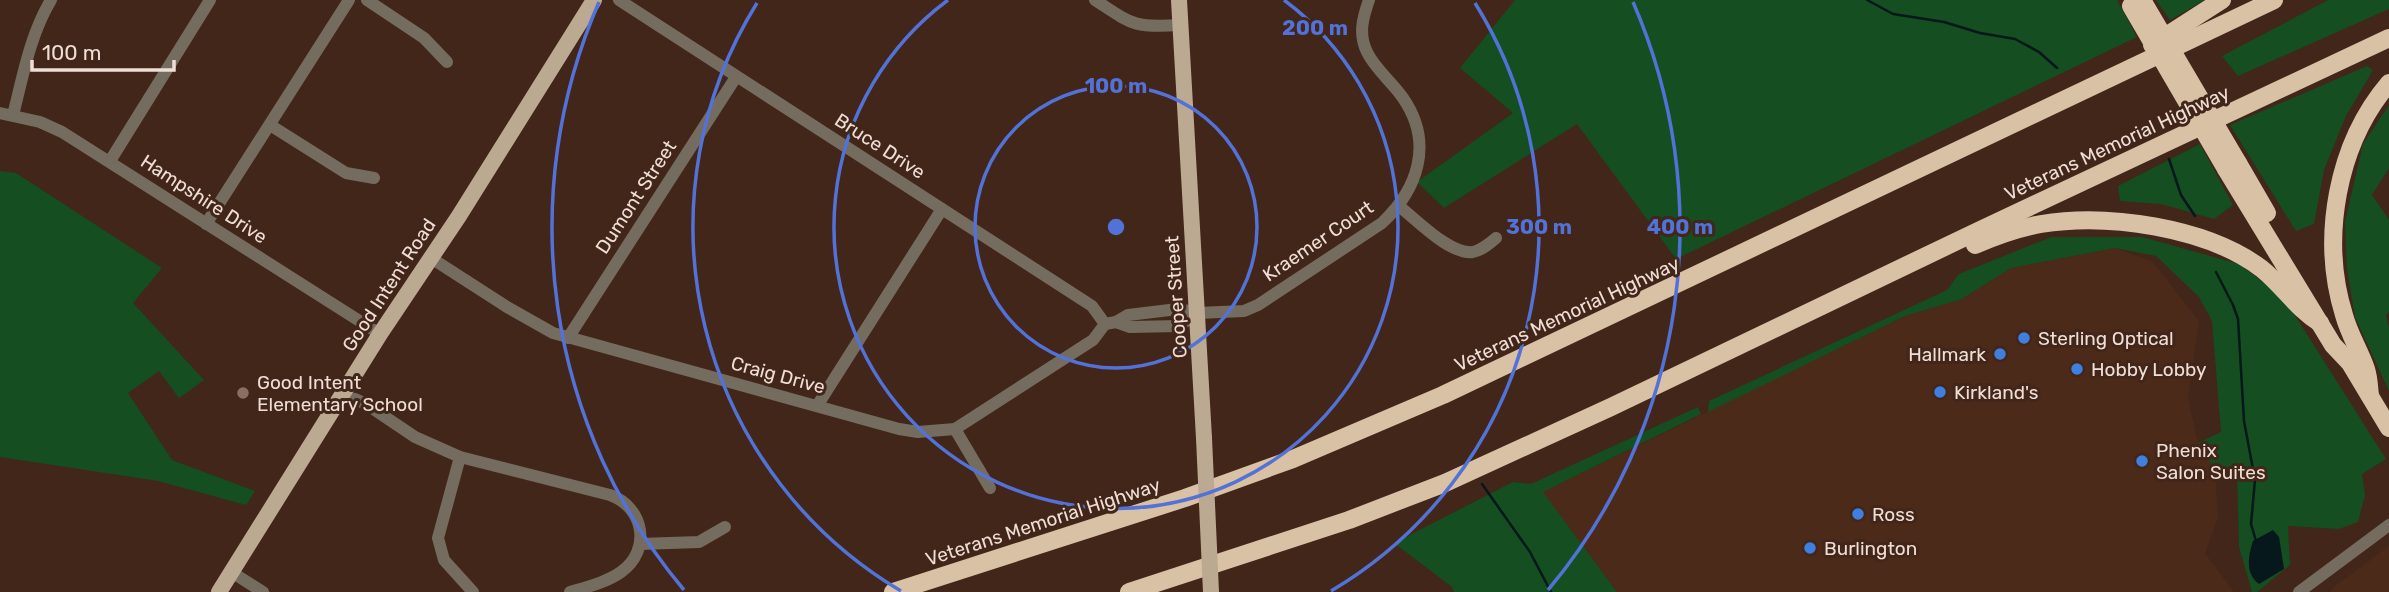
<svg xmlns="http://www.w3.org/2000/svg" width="2389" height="592" font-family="Rubik,sans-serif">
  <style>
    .built { fill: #4c2a1a }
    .green { fill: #154e20 }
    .water { fill: #06181b }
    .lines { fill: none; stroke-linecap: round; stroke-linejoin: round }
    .stream { stroke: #06181b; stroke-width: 2.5 }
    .minor { stroke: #756c60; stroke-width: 12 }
    .major { stroke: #bca992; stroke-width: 16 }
    .highway { stroke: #d9c1a5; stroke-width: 18 }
    .major-bridge { stroke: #bca992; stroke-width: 16 }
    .highway-bridge { stroke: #d9c1a5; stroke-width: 18 }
    .ring { fill: none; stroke: #5272d8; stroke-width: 3.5 }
    .shop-dot { fill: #3f7fe0; stroke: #412619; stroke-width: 2.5 }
    .education-dot { fill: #8d6e63; stroke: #412619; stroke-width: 2.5 }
    .labels { text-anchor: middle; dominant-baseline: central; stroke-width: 6; stroke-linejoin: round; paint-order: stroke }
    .street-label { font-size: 19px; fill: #f0ded6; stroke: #412619 }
    .poi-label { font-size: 19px; fill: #f0ded6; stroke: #412619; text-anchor: start }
    .centre { fill: #5272d8; stroke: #412619; stroke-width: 3.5 }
    .ring-label { font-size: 21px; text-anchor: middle; font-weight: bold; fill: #5272d8; stroke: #412619; stroke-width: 6; stroke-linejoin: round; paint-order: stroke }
  </style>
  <rect width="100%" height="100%" fill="#412619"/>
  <g class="built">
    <path d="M2115 248 2153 262 2199 321 2188 398 2198 443 2215 470 2218 517 2205 553 2234 592H1617L1542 492 1905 316 1962 299 2011 268Z"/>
    <path d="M2389 546V592H2330L2334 587Z"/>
  </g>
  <g class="green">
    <path d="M1515 0H2117L2137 37 1676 259 1577 124 1444 208 1417 182 1513 113 1460 68Z"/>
    <path d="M2156 0H2205L2170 20Z"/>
    <path d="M2328 0H2389V9L2238 76 2222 56Z"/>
    <path d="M2367 66 2373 70 2346 116 2324 170 2314 224 2296 231 2230 125Z"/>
    <path d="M2389 105V168L2372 195 2389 220V312L2386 315 2389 328V391L2355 317 2347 269 2345 222 2363 144Z"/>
    <path d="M2200 144 2233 205 2214 219 2161 204 2120 201 2118 186Z"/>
    <path d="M0 171 16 173 162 268 133 303 204 380 179 398 159 371 128 393 172 460 255 491 246 505 158 481 0 457Z"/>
    <path d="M2051 237H2142L2239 264 2284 298 2386 459 2362 474 2365 495 2358 522 2339 529 2288 526 2290 565 2257 592H2252L2239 547 2237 471 2215 470 2198 443 2221 432 2212 321 2199 297 2156 256 2115 248 2011 268 1962 299 1905 316 1708 412 1709 401 1947 290 1959 274Z"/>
    <path d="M1698 407 1701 414 1543 492 1617 592H1454L1452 587 1394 543 1513 482 1531 484Z"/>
  </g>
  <path class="water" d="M2273 530 2279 537 2284 569 2259 584C2245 574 2248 556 2253 541Z"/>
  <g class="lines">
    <g class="stream">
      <path d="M1867 0 1893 14 1944 22 1980 33 2015 39 2039 52 2057 68"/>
      <path d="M2169 159 2181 195 2195 216"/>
      <path d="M2216 272 2233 305 2238 319 2244 421 2255 480 2251 524 2256 541"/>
      <path d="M1482 484 1530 552 1551 592"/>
    </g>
    <g class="minor">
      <path d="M367 0 424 38 447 62"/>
      <path d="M619 0 1092 306 1105 324 1116 322 1128 315 1178 309 1198 313 1244 311 1258 305 1382 223C1418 189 1434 143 1403 98 1393 83 1375 69 1367 52 1358 34 1363 17 1369 0"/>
      <path d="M1095 0C1133 25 1134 28 1180 25"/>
      <path d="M0 113 40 122 62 132 380 334"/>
      <path d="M13 115C23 76 30 35 51 0"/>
      <path d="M270 125 346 173 374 178"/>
      <path d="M110 161 210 0"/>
      <path d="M1400 207C1417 220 1450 255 1473 252 1482 250 1489 244 1496 238"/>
      <path d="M206 224 349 0"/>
      <path d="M431 258 507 307 553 333 899 429 918 432 955 429 1093 340 1105 324"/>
      <path d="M1116 322 1130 327 1179 326 1198 313"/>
      <path d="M568 338 736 77"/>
      <path d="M341 397 355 399 366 404 415 437 460 457 610 495C644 507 652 550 621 572 607 582 587 587 570 592"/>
      <path d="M817 406 942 209"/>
      <path d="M955 429 990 488"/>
      <path d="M460 457 438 538 444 560 473 592"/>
      <path d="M640 544 699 542 725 527"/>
      <path d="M233 573 263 592"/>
      <path d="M2299 592 2389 525"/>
    </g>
    <g class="major">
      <path d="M1179 0 1204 438"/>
      <path d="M219 592 380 334 459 216 594 0"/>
    </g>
    <g class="highway">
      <path d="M2152 45 2222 0"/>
      <path d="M2238 163 2267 213"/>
      <path d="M2226 169 2333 345 2350 363 2389 428"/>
      <path d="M1975 245C1996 236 2018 228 2041 224 2107 213 2207 227 2262 269 2283 286 2297 309 2320 323"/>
      <path d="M2370 396C2369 388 2369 378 2366 369 2360 351 2349 334 2344 315 2320 238 2337 144 2389 83"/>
      <path d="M893 592 1185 498 1293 459 1443 395 2274 0"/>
      <path d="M1129 592 1349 520 1445 483 1611 407 1978 231 2389 38"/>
    </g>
    <path class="major-bridge" d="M1204 438 1211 592"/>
    <g class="highway-bridge">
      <path d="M2142 0 2238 163"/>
      <path d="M2131 6 2226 169"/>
    </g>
  </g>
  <g class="ring">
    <circle cx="1116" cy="227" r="141"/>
    <path d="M1284 0A282 282 0 1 1 948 0"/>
    <path d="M901 591A423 423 0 0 1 757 3M1475 3A423 423 0 0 1 1331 591"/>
    <path d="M684 590A564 564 0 0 1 599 2M1633 2A564 564 0 0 1 1548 590"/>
  </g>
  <g class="shop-dot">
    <circle cx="2024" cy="338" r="7"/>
    <circle cx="2000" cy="354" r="7"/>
    <circle cx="2077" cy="369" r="7"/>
    <circle cx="1940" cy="392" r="7"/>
    <circle cx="2142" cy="461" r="7"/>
    <circle cx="1858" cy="514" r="7"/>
    <circle cx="1810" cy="548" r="7"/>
  </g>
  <circle class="education-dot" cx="243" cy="393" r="7"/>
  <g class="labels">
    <g class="street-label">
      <text transform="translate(2117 143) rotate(-25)">Veterans Memorial Highway</text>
      <text transform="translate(880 146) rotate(33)">Bruce Drive</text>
      <text transform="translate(636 197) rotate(-57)">Dumont Street</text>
      <text transform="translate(204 199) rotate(33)">Hampshire Drive</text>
      <text transform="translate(1318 241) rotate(-34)">Kraemer Court</text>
      <text transform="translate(389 285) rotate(-57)">Good Intent Road</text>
      <text transform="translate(1176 297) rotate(-94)">Cooper Street</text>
      <text transform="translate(1567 314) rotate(-25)">Veterans Memorial Highway</text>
      <text transform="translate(778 375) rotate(15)">Craig Drive</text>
      <text transform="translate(1043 522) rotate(-18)">Veterans Memorial Highway</text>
    </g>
    <g class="poi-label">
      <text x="2038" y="338">Sterling Optical</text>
      <text x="1986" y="354" text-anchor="end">Hallmark</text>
      <text x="2091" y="369">Hobby Lobby</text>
      <text x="257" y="382">Good Intent<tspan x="257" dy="22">Elementary School</tspan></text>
      <text x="1954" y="392">Kirkland's</text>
      <text x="2156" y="450">Phenix<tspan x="2156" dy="22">Salon Suites</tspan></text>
      <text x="1872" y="514">Ross</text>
      <text x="1824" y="548">Burlington</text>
    </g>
  </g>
  <circle cx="1116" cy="227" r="10" class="centre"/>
  <g class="ring-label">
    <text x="1315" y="35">200 m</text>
    <text x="1116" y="93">100 m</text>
    <text x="1539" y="234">300 m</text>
    <text x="1680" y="234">400 m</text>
  </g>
  <path d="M32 60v10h142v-10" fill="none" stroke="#f0ded6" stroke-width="3.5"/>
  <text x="42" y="60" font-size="21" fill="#f0ded6" stroke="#412619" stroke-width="5" paint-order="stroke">100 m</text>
</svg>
